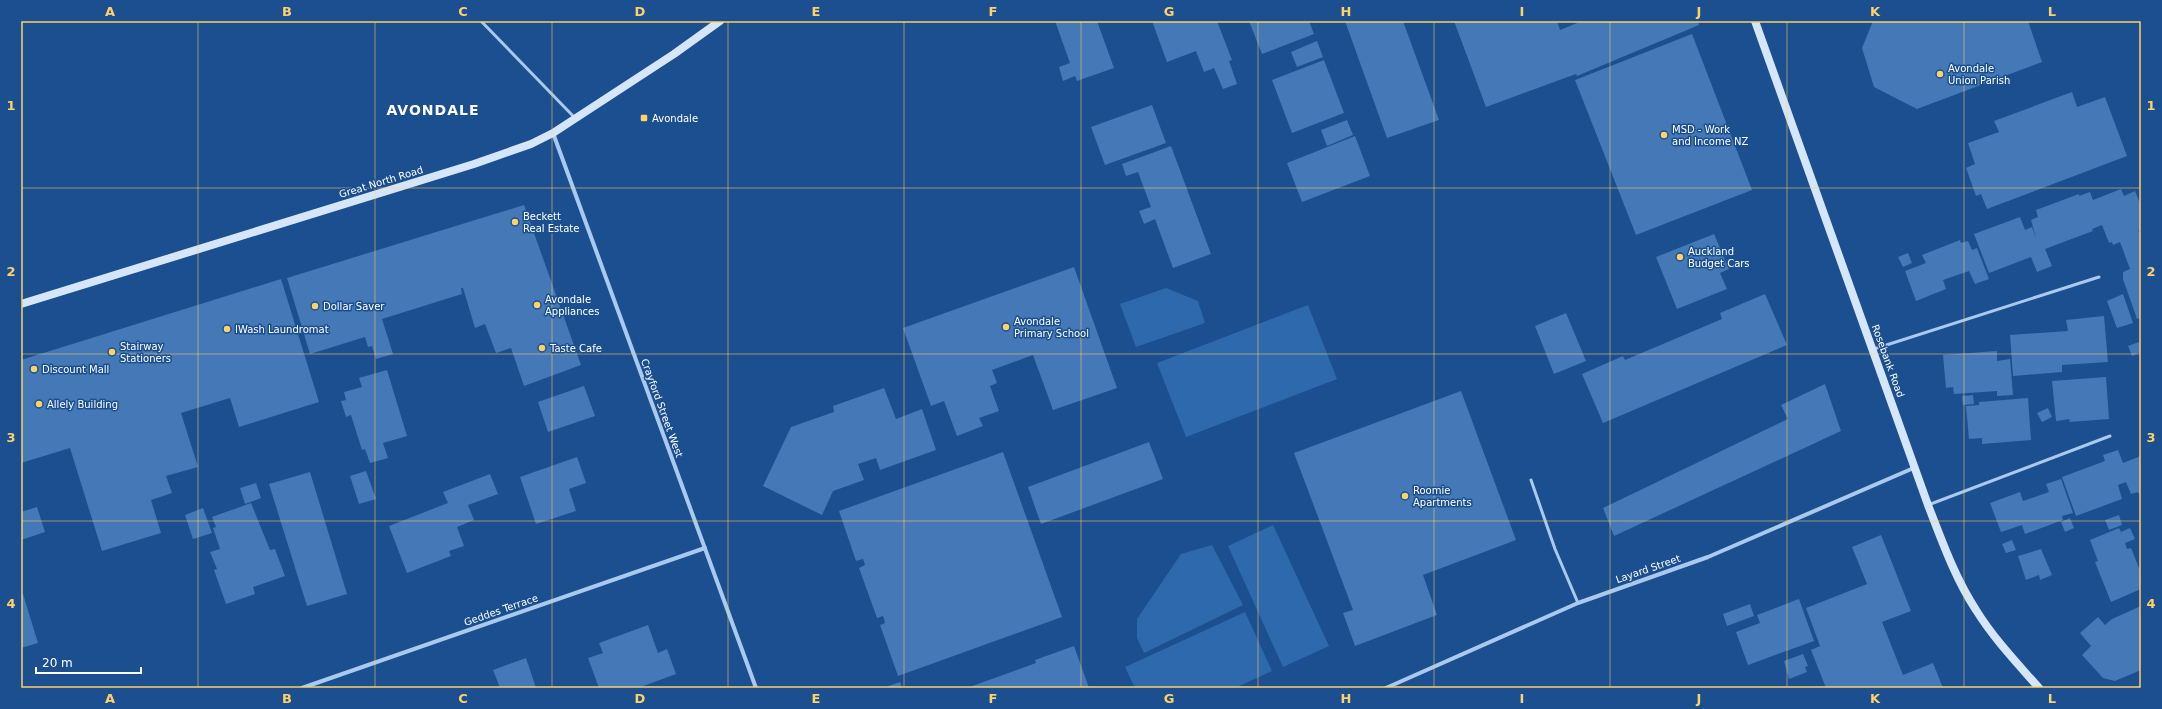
<svg xmlns="http://www.w3.org/2000/svg" width="2162" height="709" font-family="'DejaVu Sans',sans-serif">
  <style>
    .green { fill: #2e69ad }
    .building { fill: #4478b7 }
    .lines { fill: none; stroke-linecap: round; stroke-linejoin: round }
    .service { stroke: #a9c9ee; stroke-width: 3 }
    .minor { stroke: #a9c9ee; stroke-width: 4 }
    .secondary { stroke: #d6e6fa; stroke-width: 8 }
    .grid { fill: none; stroke: #ffd166; stroke-width: 1; stroke-opacity: 0.55 }
    .poi-dot { fill: #ffd166; stroke: #1b4f8f; stroke-width: 1.5 }
    .labels { text-anchor: middle; dominant-baseline: central; stroke-width: 3; stroke-linejoin: round; paint-order: stroke }
    .poi-label { font-size: 10px; fill: #fff; stroke: #1b4f8f; text-anchor: start }
    .street-label { font-size: 10px; fill: #fff; stroke: #1b4f8f }
    .district-label { font-size: 14px; font-weight: bold; letter-spacing: 1px; fill: #fff; stroke: #1b4f8f }
    .neatline { fill: none; stroke: #ffd166; stroke-width: 1.5 }
    .grid-label { font-size: 13px; text-anchor: middle; font-weight: bold; fill: #ffd166 }
  </style>
  <rect width="100%" height="100%" fill="#1b4f8f"/>
  <g class="green">
    <path d="M1166 288 1198 301 1205 323 1136 347 1120 304Z"/>
    <path d="M1308 305 1337 379 1186 437 1157 363Z"/>
    <path d="M1273 525 1329 646 1283 667 1228 546Z"/>
    <path d="M1212 545 1243 605 1144 653 1137 638V619L1181 554Z"/>
    <path d="M1245 612 1272 671 1235 688H1135L1125 667Z"/>
  </g>
  <g class="building">
    <path d="M1055 21H1097L1114 68 1077 81 1075 76 1063 81 1059 67 1070 63Z"/>
    <path d="M1152 21H1217L1232 60 1229 61 1237 84 1223 89 1214 68 1204 72 1196 51 1167 62Z"/>
    <path d="M1249 21H1309L1314 34 1262 54Z"/>
    <path d="M1345 21H1403L1439 120 1387 138Z"/>
    <path d="M1454 21H1557L1560 30 1582 21H1698L1699 25 1577 76 1576 74 1486 107Z"/>
    <path d="M1873 21H2028L2042 62 1917 109 1874 87 1862 48Z"/>
    <path d="M1692 34 1752 190 1636 235 1575 80Z"/>
    <path d="M1317 41 1323 57 1297 67 1291 52Z"/>
    <path d="M1324 60 1344 113 1292 133 1272 80Z"/>
    <path d="M2072 92 2077 107 2105 97 2127 156 1987 209 1981 194 1976 196 1966 168 1975 164 1968 143 1999 132 1994 121Z"/>
    <path d="M1152 105 1166 143 1105 165 1091 127Z"/>
    <path d="M1347 120 1353 135 1327 146 1321 130Z"/>
    <path d="M1355 136 1370 176 1302 202 1287 163Z"/>
    <path d="M1171 146 1211 254 1173 268 1155 219 1144 224 1139 211 1151 207 1138 172 1126 176 1122 164Z"/>
    <path d="M2121 189 2124 196 2135 191 2141 206V230H2138L2141 234V318L2137 319 2123 279V272L2130 269 2120 242 2113 245 2112 242 2109 243 2102 225 2092 229 2093 231 2045 249 2052 266 2037 272 2031 257 1989 273 1974 234 2020 217 2025 230 2032 227 2036 238 2031 220 2038 217 2036 210 2079 194V196L2090 192 2093 200Z"/>
    <path d="M524 205 581 365 524 386 511 348 496 353 485 324 475 328 463 288H461L462 294 382 319 393 354 376 359 372 346 368 347 365 337 310 354 287 278Z"/>
    <path d="M1714 234 1729 269 1720 273 1727 289 1677 309 1656 257Z"/>
    <path d="M1960 240 1961 243 1968 241 1972 250 1977 248 1989 279 1975 284 1969 271 1943 280 1946 289 1916 301 1905 271 1926 263 1922 255Z"/>
    <path d="M1908 253 1912 263 1903 267 1898 257Z"/>
    <path d="M1074 267 1117 388 1053 410 1033 355 992 370 997 383 990 386 999 411 979 418 983 426 957 436 944 401 931 406 903 328Z"/>
    <path d="M281 279 319 402 239 427 230 398 181 413 198 467 166 476 172 493 151 500 161 533 102 551 70 448 21 463V360Z"/>
    <path d="M1765 294 1787 345 1603 423 1582 374 1623 356 1625 360 1722 319 1720 313Z"/>
    <path d="M2123 294 2133 323 2117 328 2107 301Z"/>
    <path d="M1566 313 1586 361 1554 374 1535 326Z"/>
    <path d="M2104 316 2108 362 2062 365V372L2013 376 2010 335 2068 331 2066 320Z"/>
    <path d="M2139 342 2141 352 2132 356 2128 346Z"/>
    <path d="M1997 351V361L2010 359 2013 395 1997 396V391L1954 394 1953 387 1946 388 1943 355Z"/>
    <path d="M387 370 407 436 383 443 388 458 370 463 365 449 362 450 351 415 346 417 341 401 346 400 344 392 362 387 359 378Z"/>
    <path d="M2106 377 2109 419 2069 422 2070 419 2056 421 2052 381Z"/>
    <path d="M1825 384 1841 431 1614 536 1603 508 1788 419 1781 405Z"/>
    <path d="M584 386 595 416 548 432 538 402Z"/>
    <path d="M884 388 896 419 922 409 936 450 880 470 876 458 858 464 864 480 833 491 822 515 763 486 791 427 834 412 833 406Z"/>
    <path d="M1461 391 1516 540 1423 575 1437 615 1355 646 1343 613 1353 610 1294 453Z"/>
    <path d="M1973 395 1974 404 1963 405 1962 396Z"/>
    <path d="M2028 398 2031 440 1982 444V438L1969 439 1966 406 1979 405V402Z"/>
    <path d="M2048 408 2052 417 2042 422 2037 413Z"/>
    <path d="M1149 442 1163 479 1041 524 1028 487Z"/>
    <path d="M2118 450 2123 463 2141 456V499L2138 492 2131 494 2126 482 2118 485 2122 499 2076 516 2062 477 2105 461 2103 455Z"/>
    <path d="M1003 452 1062 617 898 676 880 625 885 623 883 616 877 618 859 568 865 565 863 559 856 561 839 511Z"/>
    <path d="M577 457 586 483 569 489 576 511 536 524 520 477Z"/>
    <path d="M366 471 376 499 359 504 350 476Z"/>
    <path d="M310 472 347 594 307 606 269 484Z"/>
    <path d="M490 474 498 494 468 505 474 520 457 527 464 546 449 551 451 556 407 573 389 526 448 503 443 492Z"/>
    <path d="M2061 479 2073 513 2062 516 2063 520 2025 534 2022 525 2001 532 1990 503 2020 492 2023 501 2049 492 2046 484Z"/>
    <path d="M256 483 261 498 245 504 240 488Z"/>
    <path d="M251 503 270 550 275 549 285 576 253 587 255 594 226 604 214 570 217 569 210 552 220 549 213 528 216 527 212 517Z"/>
    <path d="M37 507 45 532 21 540V512Z"/>
    <path d="M203 508 212 533 193 539 185 515Z"/>
    <path d="M2119 515 2122 525 2109 530 2105 520Z"/>
    <path d="M2070 518 2074 528 2065 532 2061 522Z"/>
    <path d="M2119 528 2121 532 2130 528 2135 539 2125 543 2127 549 2131 548 2141 573V589L2111 602 2095 562 2098 561 2090 540Z"/>
    <path d="M1881 535 1911 611 1882 622 1903 675 1933 663 1943 688H1826L1811 650 1820 646 1806 608 1867 584 1852 547Z"/>
    <path d="M2012 540 2016 550 2006 553 2002 544Z"/>
    <path d="M2041 549 2052 575 2040 580 2039 575 2026 580 2018 556Z"/>
    <path d="M23 594 38 643 21 648V595Z"/>
    <path d="M1799 599 1814 641 1748 665 1736 632 1760 623 1757 615Z"/>
    <path d="M1750 604 1754 616 1727 626 1723 614Z"/>
    <path d="M2141 606V670L2115 681 2103 678 2082 655 2091 646 2080 633 2098 617 2105 625 2112 619Z"/>
    <path d="M648 625 658 653 667 649 676 674 638 688H599L588 658 603 653 599 643Z"/>
    <path d="M1074 646 1089 688H967L1036 663 1035 660Z"/>
    <path d="M1803 654 1808 666 1805 667 1807 672 1789 679 1784 661Z"/>
    <path d="M526 658 536 688H500L493 670Z"/>
    <path d="M900 682 902 688H883Z"/>
  </g>
  <g class="lines">
    <g class="service">
      <path d="M481 21 574 117"/>
      <path d="M1874 349 2099 277"/>
      <path d="M1531 480 1555 549 1578 603"/>
      <path d="M1928 505 2110 436"/>
    </g>
    <g class="minor">
      <path d="M553 133 756 688"/>
      <path d="M302 688 705 548"/>
      <path d="M1386 688 1578 603 1708 557 1916 467"/>
    </g>
    <g class="secondary">
      <path d="M1755 21 1928 505C1942 541 1955 578 1976 610 1994 639 2017 663 2039 688"/>
      <path d="M21 304 474 164 531 144 553 133 674 54 720 21"/>
    </g>
  </g>
  <path class="grid" d="M198 21V688M375 21V688M552 21V688M728 21V688M904 21V688M1081 21V688M1258 21V688M1434 21V688M1610 21V688M1787 21V688M1964 21V688M21 188H2141M21 354H2141M21 521H2141"/>
  <g class="poi-dot">
    <circle cx="1940" cy="74" r="4"/>
    <rect x="640" y="114" width="8" height="8" rx="2"/>
    <circle cx="1664" cy="135" r="4"/>
    <circle cx="515" cy="222" r="4"/>
    <circle cx="1680" cy="257" r="4"/>
    <circle cx="537" cy="305" r="4"/>
    <circle cx="315" cy="306" r="4"/>
    <circle cx="1006" cy="327" r="4"/>
    <circle cx="227" cy="329" r="4"/>
    <circle cx="542" cy="348" r="4"/>
    <circle cx="112" cy="352" r="4"/>
    <circle cx="34" cy="369" r="4"/>
    <circle cx="39" cy="404" r="4"/>
    <circle cx="1405" cy="496" r="4"/>
  </g>
  <g class="labels">
    <g class="poi-label">
      <text x="1948" y="68">Avondale<tspan x="1948" dy="12">Union Parish</tspan></text>
      <text x="652" y="118">Avondale</text>
      <text x="1672" y="129">MSD - Work<tspan x="1672" dy="12">and Income NZ</tspan></text>
      <text x="523" y="216">Beckett<tspan x="523" dy="12">Real Estate</tspan></text>
      <text x="1688" y="251">Auckland<tspan x="1688" dy="12">Budget Cars</tspan></text>
      <text x="545" y="299">Avondale<tspan x="545" dy="12">Appliances</tspan></text>
      <text x="323" y="306">Dollar Saver</text>
      <text x="1014" y="321">Avondale<tspan x="1014" dy="12">Primary School</tspan></text>
      <text x="235" y="329">IWash Laundromat</text>
      <text x="120" y="346">Stairway<tspan x="120" dy="12">Stationers</tspan></text>
      <text x="550" y="348">Taste Cafe</text>
      <text x="42" y="369">Discount Mall</text>
      <text x="47" y="404">Allely Building</text>
      <text x="1413" y="490">Roomie<tspan x="1413" dy="12">Apartments</tspan></text>
    </g>
    <g class="street-label">
      <text transform="translate(381 182) rotate(-17)">Great North Road</text>
      <text transform="translate(1888 361) rotate(70)">Rosebank Road</text>
      <text transform="translate(662 408) rotate(70)">Crayford Street West</text>
      <text transform="translate(1648 569) rotate(-19)">Layard Street</text>
      <text transform="translate(501 610) rotate(-19)">Geddes Terrace</text>
    </g>
    <g class="district-label">
      <text x="433" y="110">AVONDALE</text>
    </g>
  </g>
  <rect width="2162" height="709" fill="none" stroke="#1b4f8f" stroke-width="44"/>
  <path d="M36 667v6h105v-6" fill="none" stroke="#ffffff" stroke-width="2"/>
  <text x="42" y="667" font-size="12" fill="#ffffff" stroke="#1b4f8f" stroke-width="3" paint-order="stroke">20 m</text>
  <rect x="22" y="22" width="2118" height="665" class="neatline"/>
  <g class="grid-label">
    <text x="110" y="16">A</text>
    <text x="287" y="16">B</text>
    <text x="463" y="16">C</text>
    <text x="640" y="16">D</text>
    <text x="816" y="16">E</text>
    <text x="993" y="16">F</text>
    <text x="1169" y="16">G</text>
    <text x="1346" y="16">H</text>
    <text x="1522" y="16">I</text>
    <text x="1699" y="16">J</text>
    <text x="1875" y="16">K</text>
    <text x="2052" y="16">L</text>
    <text x="11" y="110">1</text>
    <text x="2151" y="110">1</text>
    <text x="11" y="276">2</text>
    <text x="2151" y="276">2</text>
    <text x="11" y="442">3</text>
    <text x="2151" y="442">3</text>
    <text x="11" y="608">4</text>
    <text x="2151" y="608">4</text>
    <text x="110" y="703">A</text>
    <text x="287" y="703">B</text>
    <text x="463" y="703">C</text>
    <text x="640" y="703">D</text>
    <text x="816" y="703">E</text>
    <text x="993" y="703">F</text>
    <text x="1169" y="703">G</text>
    <text x="1346" y="703">H</text>
    <text x="1522" y="703">I</text>
    <text x="1699" y="703">J</text>
    <text x="1875" y="703">K</text>
    <text x="2052" y="703">L</text>
  </g>
</svg>
